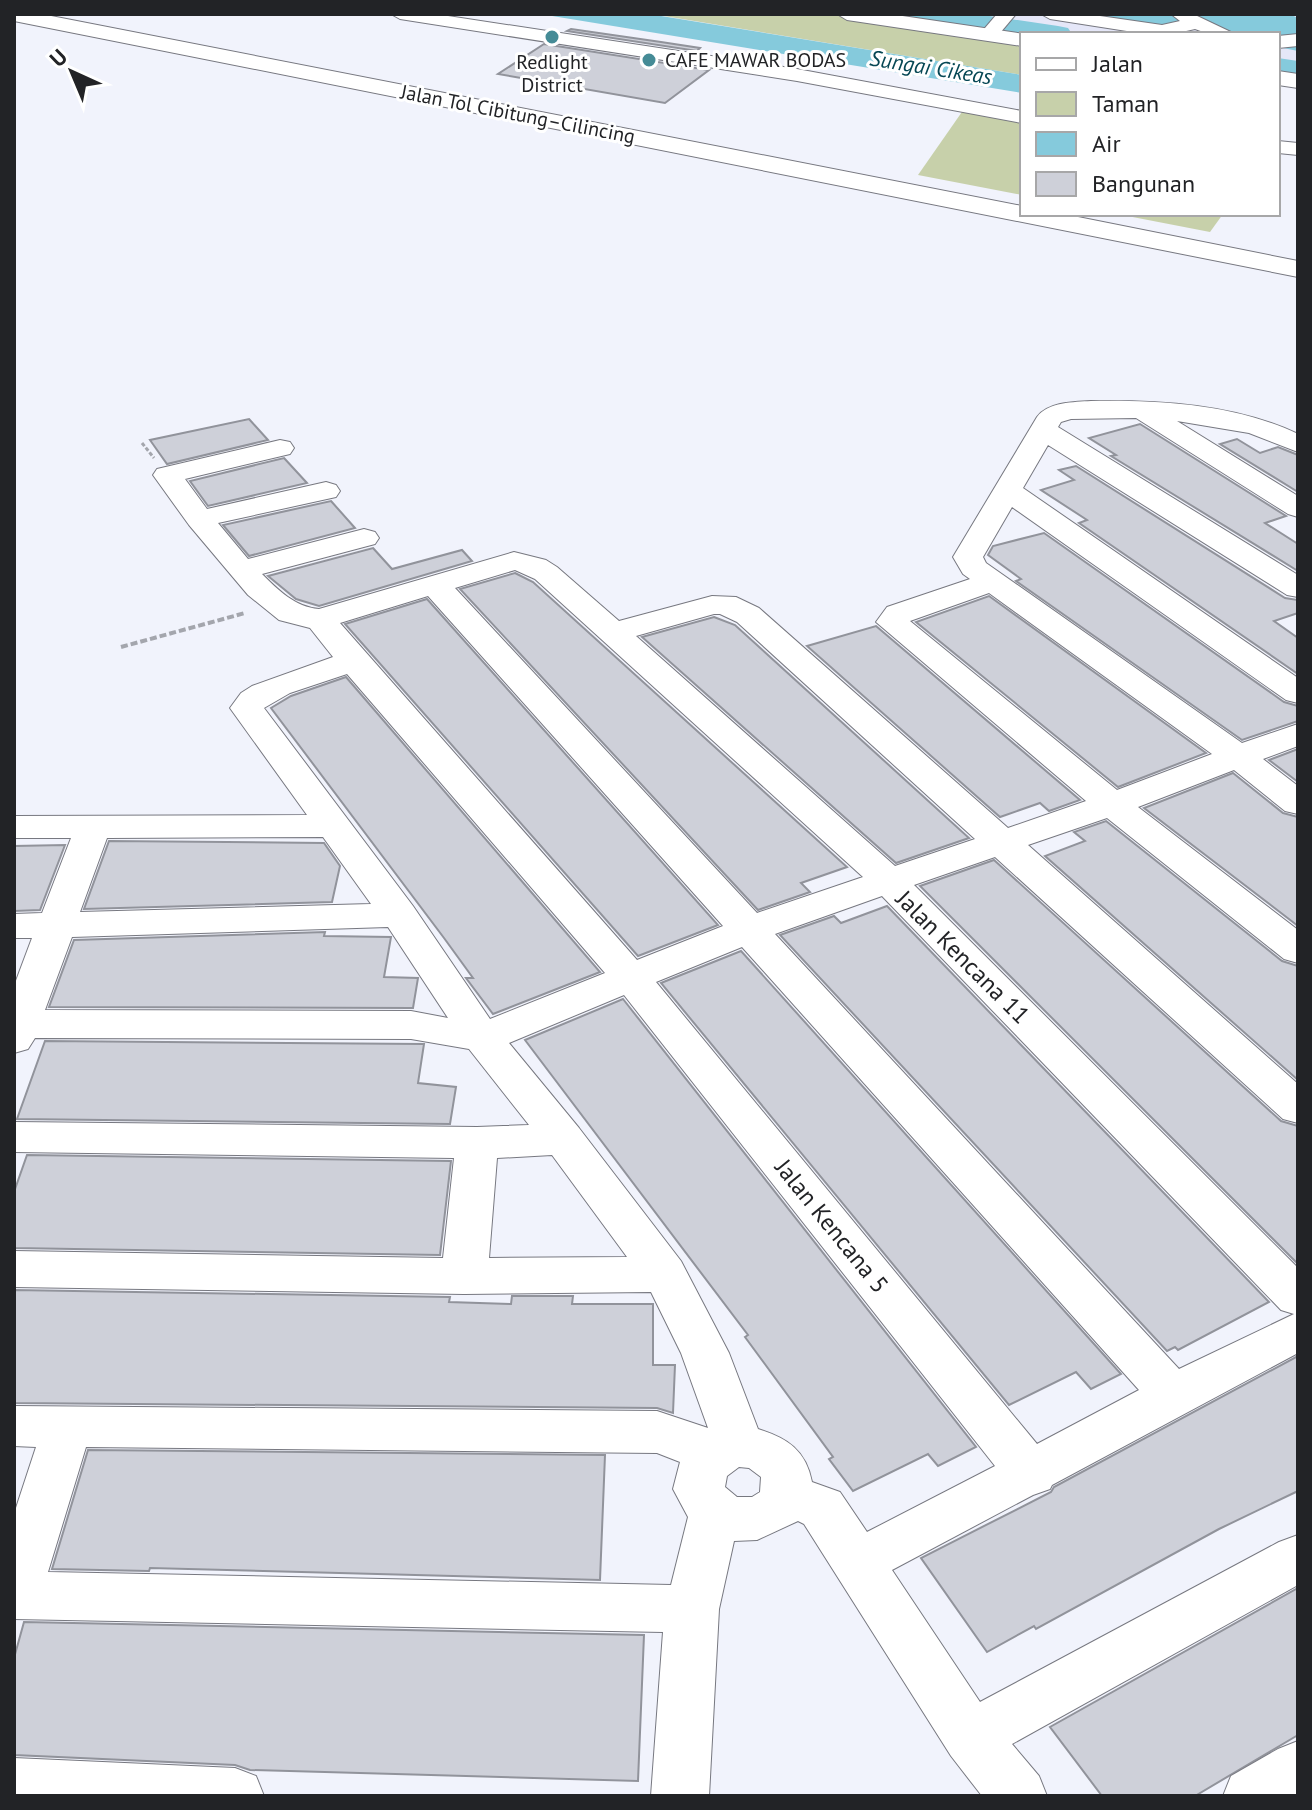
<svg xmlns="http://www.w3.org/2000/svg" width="1312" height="1810" font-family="'PT Sans',sans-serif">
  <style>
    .built { fill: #e5e7f8 }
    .green { fill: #c7d0aa }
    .water { fill: #85cadc }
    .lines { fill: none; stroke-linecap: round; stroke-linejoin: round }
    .river { fill: #85cadc; fill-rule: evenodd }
    .building { fill: #ced0d9; stroke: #91939b; stroke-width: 2 }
    .minor-casing { stroke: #777880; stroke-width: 2 }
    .major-casing { stroke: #777880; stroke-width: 2 }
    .highway-casing { stroke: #777880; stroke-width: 2 }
    .path-far1 { stroke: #a4a6ad; stroke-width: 3; stroke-dasharray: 4 2; stroke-linecap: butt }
    .path { stroke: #a4a6ad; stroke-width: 4; stroke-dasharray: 7 3; stroke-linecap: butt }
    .minor { fill: #fff; fill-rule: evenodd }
    .major { fill: #fff; fill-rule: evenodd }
    .highway { fill: #fff; fill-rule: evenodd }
    .poi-dot { fill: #458b96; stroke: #fff; stroke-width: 3 }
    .labels { text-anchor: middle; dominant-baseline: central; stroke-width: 6; stroke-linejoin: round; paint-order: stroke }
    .far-poi-label { font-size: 20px; fill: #222326; stroke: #fff; text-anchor: start }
    .far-street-label { font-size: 20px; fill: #222326; stroke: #fff }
    .far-water-label { font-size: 22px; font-style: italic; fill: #064754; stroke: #fff }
    .street-label { font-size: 24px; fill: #222326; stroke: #fff }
  </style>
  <rect width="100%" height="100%" fill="#f1f3fc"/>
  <path class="built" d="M917 14H1298V70L1278 67V34H1058Z"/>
  <g class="green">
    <path d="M652 14H855L1022 39V75Z"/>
    <path d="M964 109 1022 118V195L918 175Z"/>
    <path d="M1117 214H1223L1210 232Z"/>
  </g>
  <g class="water">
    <path d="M540 14H649L1022 75V93Z"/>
    <path d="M1050 14H1289L1298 18V51L1278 47V34H1226L1196 23 1162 31Z"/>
  </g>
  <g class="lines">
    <g class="river">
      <path d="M903 14H976L1058 26 1068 28 1072 34H1022V37L917 22 907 20Z"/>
      <path d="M1278 58 1298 61V79L1278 76Z"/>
    </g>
  </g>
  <g class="building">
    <path d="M571 29 661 42 700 48 697 51 567 31Z"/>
    <path d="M544 44 709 70 665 103 498 74Z"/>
    <path d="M249 419 268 440 167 464 150 440Z"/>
    <path d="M1140 424 1286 516 1265 523 1298 544V571L1111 456 1116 455 1089 438Z"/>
    <path d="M1237 439 1260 453 1278 447 1298 455V492L1220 444Z"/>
    <path d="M284 458 307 483 208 506 190 481Z"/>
    <path d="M1076 466 1285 598 1298 600V613L1274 621 1298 638V674L1079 523 1087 520 1041 490 1074 480 1059 470Z"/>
    <path d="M331 501 355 528 249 556 223 525Z"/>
    <path d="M1044 533 1284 702 1298 706V721L1242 740 1016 581 1021 579 988 555 993 546Z"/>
    <path d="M373 548 392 569 462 550 472 561 319 606 296 599 268 576Z"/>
    <path d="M515 573 533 582 847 867 801 883 810 892 758 910 460 589Z"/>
    <path d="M989 596 1206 753 1118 787 916 622Z"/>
    <path d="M427 599 718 925 638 956 345 624Z"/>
    <path d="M714 617 735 625 969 838 896 863 642 637Z"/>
    <path d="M876 626 1080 800 1049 811 1040 803 1000 817 807 646Z"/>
    <path d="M346 677 600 972 493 1014 466 978H473L444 938 271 708 291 696Z"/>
    <path d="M1298 749V782L1269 760Z"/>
    <path d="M1233 773 1283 813 1298 817V926L1144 808Z"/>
    <path d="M1106 821 1282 961 1298 966V1080L1045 856 1085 841 1074 832Z"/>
    <path d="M109 841 324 843 340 866 332 902 84 909Z"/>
    <path d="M65 845 40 910 14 911V846Z"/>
    <path d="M994 860 1281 1121 1298 1126V1264L920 886Z"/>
    <path d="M887 906 1269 1302 1178 1350 1175 1347 1167 1351 780 935 834 916 841 923Z"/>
    <path d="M325 932 324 936 391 937 384 977 418 978 413 1008 49 1007 74 940Z"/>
    <path d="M741 951 1121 1374 1091 1389 1076 1372 1009 1405 661 983Z"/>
    <path d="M623 999 976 1447 938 1466 928 1454 853 1491 829 1459 833 1457 745 1337 748 1335 525 1040Z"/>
    <path d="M45 1041 424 1044 418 1083 456 1087 450 1124 17 1119Z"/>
    <path d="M27 1155 451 1161 440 1255 14 1248V1192Z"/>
    <path d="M14 1290 450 1297 449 1302 511 1304 512 1296H573L572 1304H653V1365H675L673 1413 657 1408 14 1403Z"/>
    <path d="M1298 1356V1491L1219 1529 1036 1629 1034 1626 987 1652 921 1558 1051 1492 1054 1487Z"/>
    <path d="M88 1450 605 1455 600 1580 150 1568 149 1571 52 1569Z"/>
    <path d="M1298 1588V1735L1195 1796H1102L1050 1727Z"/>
    <path d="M24 1622 644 1635 638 1781 250 1770 235 1765 14 1755V1658Z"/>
  </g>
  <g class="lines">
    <defs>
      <g id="minor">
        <path d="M391 14H435L797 69 1022 111V123L797 81 400 19Z"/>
        <path d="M997 14H1016L995 39H981L979 35Z"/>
        <path d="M1041 14H1086L1162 25 1180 21 1171 14H1193L1235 34H1209L1195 29 1173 34H1146L1050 19Z"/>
        <path d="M1298 34V46L1278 48V36Z"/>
        <path d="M1278 141 1298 143V155L1278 153Z"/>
        <path d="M1091 401C1159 400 1235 404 1298 434V452L1249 433 1177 421 1298 496V517L1288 514 1136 418 1071 419 1061 422 1058 427 1298 575V597L1287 595 1048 445 1023 488 1298 678V703L1286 700 1012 507 983 557 986 563 1242 743 1298 724V746L1263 759 1298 786V814L1285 811 1234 770 1138 807 1298 930V963L1284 959 1107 818 1028 845 1298 1084V1123L1283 1119 995 857 914 885 1298 1268V1353L1052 1485 1050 1489 1033 1495 892 1570 980 1702 1279 1542 1298 1535V1585L1012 1744 1039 1776 1047 1796H982L951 1756 804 1524 798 1521 757 1540 734 1541 719 1609 709 1796H651L663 1632 14 1619V1514L36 1447 14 1446V1406L657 1411 708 1428 681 1353 651 1292 464 1294 14 1287V1251L443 1258 454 1158 14 1152V1122L477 1127 529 1125 469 1049 411 1039 35 1038 28 1049 14 1053V986L32 938H14V914L42 913 71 838H14V816L307 815 230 708 241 693 252 686 333 657 310 628 279 620 248 595 189 525 153 475 157 469 280 440 290 442 294 448 290 454 185 479 207 509 326 482 336 485 340 491 336 497 218 523 248 559 364 529 375 532 379 538 375 544 262 574C278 590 295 607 319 609L514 552 546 560 557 567 619 621 712 596 736 597 759 608 1008 828 1086 801 876 622 887 607 970 579 963 574 953 557 1037 417C1048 402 1074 402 1091 401ZM515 570 535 579 863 877 757 913 455 588ZM989 593 1212 754 1117 790 910 621ZM428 596 723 926 637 960 340 623ZM714 614H720L737 622 975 839 895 866 636 636ZM347 674 605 973 490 1019 413 906 264 708 290 693ZM323 837 371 904 80 912 107 838ZM882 896 1281 1310 1294 1314 1179 1369 775 934ZM388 927 448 1018 411 1011 45 1010 72 937ZM742 947 1139 1390 1037 1444 656 982ZM624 995 995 1466 867 1532 840 1492 812 1482C806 1450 787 1438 758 1429L729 1353 681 1261 579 1128 509 1043ZM552 1155 627 1257 489 1258 497 1158ZM86 1447 657 1453 680 1462 673 1489 688 1517 671 1585 48 1572ZM739 1467 749 1468 761 1477 760 1492 752 1497H737L725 1487 727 1476Z"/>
        <path d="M1298 1741V1796H1223L1231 1776 1278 1749Z"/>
        <path d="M14 1758 235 1768 256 1776 264 1796H14Z"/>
      </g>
      <g id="major">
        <path d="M837 14H889L1024 34 1022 46 847 20Z"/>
        <path d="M1278 71 1298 74V88L1278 85Z"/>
      </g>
      <path id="highway" d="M14 14H41L1022 206V214H1063L1298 261V277L14 21Z"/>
    </defs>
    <use href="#minor" class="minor-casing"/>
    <use href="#major" class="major-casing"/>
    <use href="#highway" class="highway-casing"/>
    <path class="path-far1" d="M142 443 154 458"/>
    <path class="path" d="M121 647 245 613"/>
    <use href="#minor" class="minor"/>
    <use href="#major" class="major"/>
    <use href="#highway" class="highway"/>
  </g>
  <g class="poi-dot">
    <circle cx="552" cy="37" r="8"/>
    <circle cx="649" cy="60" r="8"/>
  </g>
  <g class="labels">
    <g class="far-poi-label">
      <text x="665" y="60">CAFE MAWAR BODAS</text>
      <text x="552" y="62" text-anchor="middle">Redlight<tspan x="552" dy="23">District</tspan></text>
    </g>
    <g class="far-street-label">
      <text transform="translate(518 114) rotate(11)">Jalan Tol Cibitung–Cilincing</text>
    </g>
    <g class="far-water-label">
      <text transform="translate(931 67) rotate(9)">Sungai Cikeas</text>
    </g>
    <g class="street-label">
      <text transform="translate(963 957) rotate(45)">Jalan Kencana 11</text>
      <text transform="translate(832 1226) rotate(51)">Jalan Kencana 5</text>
    </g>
  </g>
  <rect width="1312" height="1810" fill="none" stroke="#222326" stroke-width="32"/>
  <rect x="1020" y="32" width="260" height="184" fill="#ffffff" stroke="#a7a7a8" stroke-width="2"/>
  <rect x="1036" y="58" width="40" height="12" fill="#ffffff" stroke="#a7a7a8" stroke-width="2"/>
  <text x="1092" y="72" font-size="24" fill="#222326">Jalan</text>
  <rect x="1036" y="92" width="40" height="24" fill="#c7d0aa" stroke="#a7a7a8" stroke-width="2"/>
  <text x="1092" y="112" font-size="24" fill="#222326">Taman</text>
  <rect x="1036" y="132" width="40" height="24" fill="#85cadc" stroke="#a7a7a8" stroke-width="2"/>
  <text x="1092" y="152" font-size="24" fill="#222326">Air</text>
  <rect x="1036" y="172" width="40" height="24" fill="#ced0d9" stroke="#a7a7a8" stroke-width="2"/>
  <text x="1092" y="192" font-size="24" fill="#222326">Bangunan</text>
  <g transform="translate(72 72) rotate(316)" stroke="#ffffff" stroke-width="6" paint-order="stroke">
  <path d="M0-6L14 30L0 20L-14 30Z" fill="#222326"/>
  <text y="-12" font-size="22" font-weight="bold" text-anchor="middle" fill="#222326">U</text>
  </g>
</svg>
